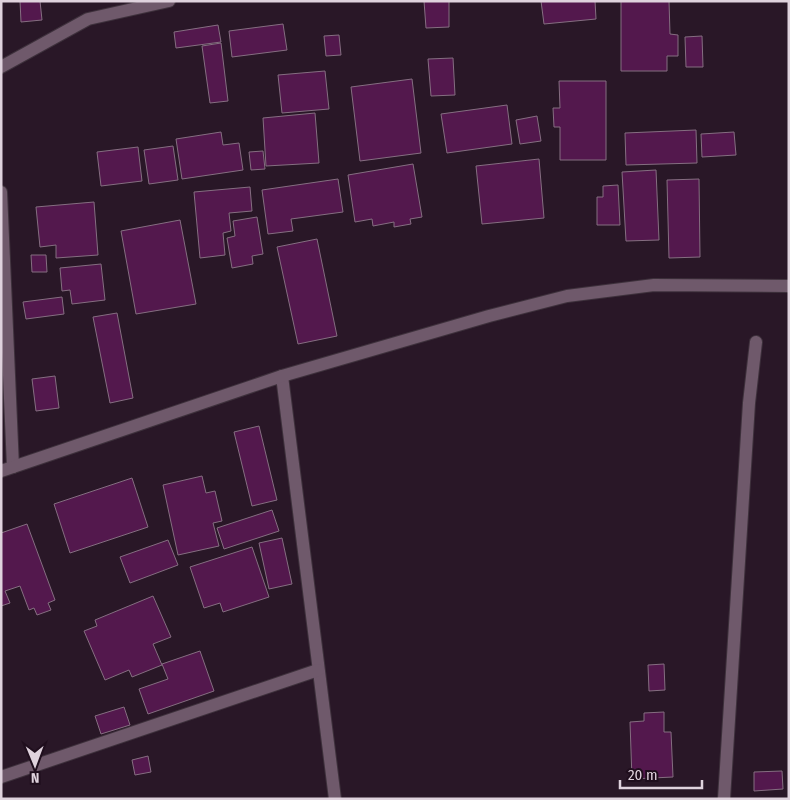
<svg xmlns="http://www.w3.org/2000/svg" width="790" height="800" font-family="'Fira Sans Condensed',sans-serif">
  <style>
    .building { fill: #53184d; stroke: #856e81 }
    .lines { fill: none; stroke-linecap: round; stroke-linejoin: round }
    .minor-casing { stroke: #3e313c; stroke-width: 14 }
    .minor { stroke: #6f596b; stroke-width: 12 }
  </style>
  <rect width="100%" height="100%" fill="#291727"/>
  <g class="building">
    <path d="M20 1H40L42 20 21 22Z"/>
    <path d="M424 1H449V27L426 28Z"/>
    <path d="M541 1H595L596 19 544 24Z"/>
    <path d="M621 1H669L670 34 678 35V56H667V71H621Z"/>
    <path d="M283 24 287 50 232 57 229 31Z"/>
    <path d="M218 25 221 42 176 48 174 32Z"/>
    <path d="M339 35 341 55 326 56 324 36Z"/>
    <path d="M702 36 703 67H686L685 37Z"/>
    <path d="M221 43 228 101 210 103 202 46Z"/>
    <path d="M453 58 455 95 431 96 428 59Z"/>
    <path d="M325 71 329 109 282 113 278 75Z"/>
    <path d="M412 79 421 153 360 161 351 87Z"/>
    <path d="M559 81H606V160H560V127H554L553 108H560Z"/>
    <path d="M507 105 512 144 447 153 441 114Z"/>
    <path d="M315 113 319 163 266 166 263 118Z"/>
    <path d="M537 116 541 141 520 144 516 120Z"/>
    <path d="M696 130 697 163 626 165 625 133Z"/>
    <path d="M221 132 223 145 239 143 243 170 182 179 176 139Z"/>
    <path d="M734 132 736 155 702 157 701 134Z"/>
    <path d="M173 146 178 180 149 184 144 150Z"/>
    <path d="M138 147 142 181 101 186 97 152Z"/>
    <path d="M263 151 265 169 251 170 249 152Z"/>
    <path d="M539 159 544 218 482 224 476 166Z"/>
    <path d="M413 164 422 217 410 219 411 224 394 227V222L373 226 372 219 355 222 348 175Z"/>
    <path d="M656 170 659 240 626 241 622 172Z"/>
    <path d="M338 179 343 212 291 219 293 231 268 234 262 190Z"/>
    <path d="M699 179 700 257 669 258 667 180Z"/>
    <path d="M618 185 620 225H597V197H603V186Z"/>
    <path d="M250 187 252 211 229 213 231 231 223 233 225 255 200 258 194 192Z"/>
    <path d="M94 202 98 255 56 258V245L40 247 36 207Z"/>
    <path d="M257 217 263 254 252 256 253 264 232 268 227 238 235 236 233 221Z"/>
    <path d="M180 220 196 304 136 314 121 231Z"/>
    <path d="M317 239 337 336 298 344 277 247Z"/>
    <path d="M31 255H46L47 272H32Z"/>
    <path d="M101 264 105 300 72 304 70 290 62 291 60 268Z"/>
    <path d="M62 297 64 314 26 319 23 302Z"/>
    <path d="M117 313 133 398 110 403 93 317Z"/>
    <path d="M55 376 59 408 36 411 32 379Z"/>
    <path d="M259 426 277 500 252 506 234 432Z"/>
    <path d="M202 476 206 493 215 491 222 521 213 523 219 546 178 555 163 485Z"/>
    <path d="M132 478 148 527 70 553 54 504Z"/>
    <path d="M272 510 279 531 224 549 217 528Z"/>
    <path d="M27 524 55 600 48 603 51 610 37 615 34 608 29 610 20 586 5 591 10 603 1 606V533Z"/>
    <path d="M282 538 292 584 269 589 259 543Z"/>
    <path d="M168 540 178 565 130 583 120 557Z"/>
    <path d="M252 547 269 597 223 612 220 603 204 608 190 567Z"/>
    <path d="M153 596 171 637 153 644 162 665 132 677 129 670 105 680 84 631 97 626 95 620Z"/>
    <path d="M200 651 214 691 148 714 139 689 168 679 162 664Z"/>
    <path d="M664 664 665 690 649 691 648 665Z"/>
    <path d="M124 707 130 725 101 734 95 716Z"/>
    <path d="M664 712V732H671L673 777 632 779 630 722 644 721V713Z"/>
    <path d="M148 756 151 772 135 775 132 760Z"/>
    <path d="M782 771 783 789 754 791V772Z"/>
  </g>
  <g class="lines">
    <defs>
      <g id="minor">
        <path d="M1 67 88 19 169 1"/>
        <path d="M1 192 13 467"/>
        <path d="M282 376 335 799"/>
        <path d="M1 471 282 376 489 316 567 296 654 285 789 286"/>
        <path d="M1 777 318 670"/>
        <path d="M724 799 749 403 756 342"/>
      </g>
    </defs>
    <use href="#minor" class="minor-casing"/>
    <use href="#minor" class="minor"/>
  </g>
  <rect width="790" height="800" fill="none" stroke="#dfd2dd" stroke-width="5"/>
  <g transform="translate(35 765) rotate(179)" stroke="#1f0e1d" stroke-width="4" paint-order="stroke">
  <path d="M0-4L9 19L0 12L-9 19Z" fill="#dfd2dd"/>
  <text y="-8" font-size="14" font-weight="bold" text-anchor="middle" fill="#dfd2dd">N</text>
  </g>
  <path d="M620 780v8h82v-8" fill="none" stroke="#dfd2dd" stroke-width="2.5"/>
  <text x="628" y="780" font-size="15" fill="#dfd2dd" stroke="#1f0e1d" stroke-width="4" paint-order="stroke">20 m</text>
</svg>
